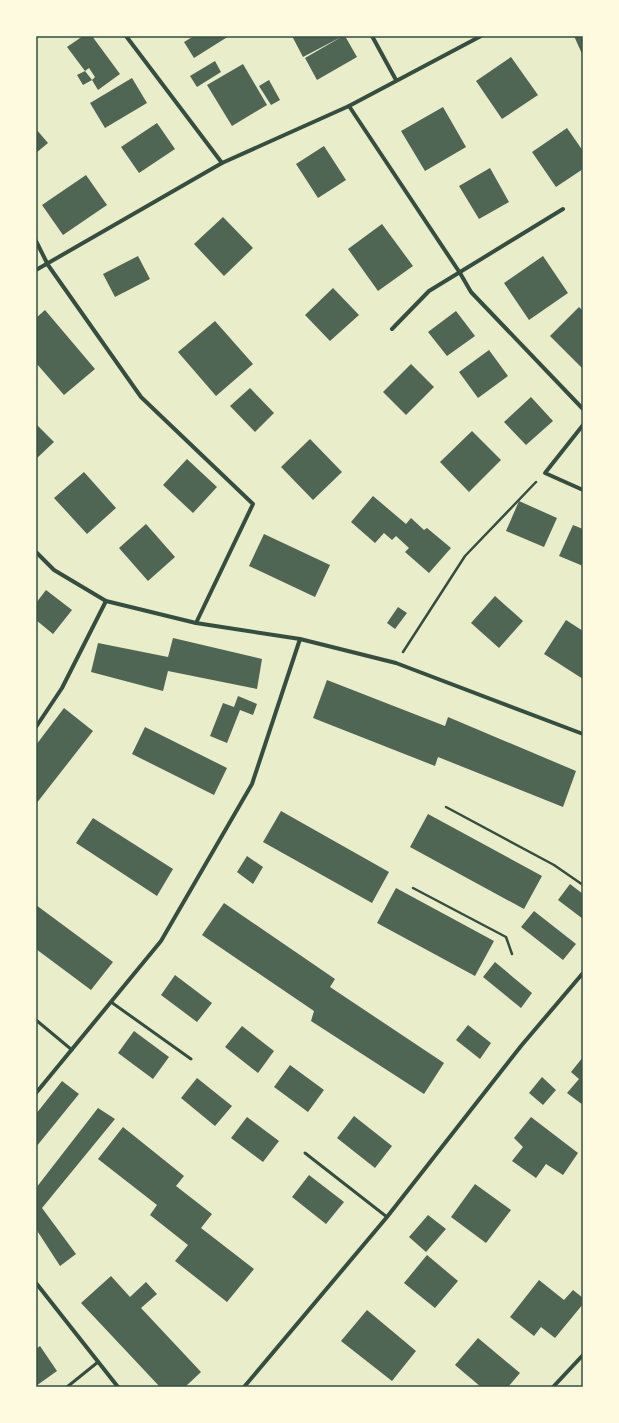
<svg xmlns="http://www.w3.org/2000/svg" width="619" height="1423" font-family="'Public Sans',sans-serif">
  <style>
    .building { fill: #4f6655 }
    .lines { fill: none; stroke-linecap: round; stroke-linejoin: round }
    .path { stroke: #344e41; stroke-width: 2.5 }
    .service { stroke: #344e41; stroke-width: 3 }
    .minor { stroke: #344e41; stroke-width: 4 }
    .neatline { fill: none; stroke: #344e41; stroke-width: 1.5 }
  </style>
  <rect width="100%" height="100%" fill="#e9edc9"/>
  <g class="building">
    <path d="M83 36H92L120 74 98 90 92 80 83 85 77 75 85 71 92 80 95 77 89 68 85 71 67 47Z"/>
    <path d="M194 36H229L194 58 184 42Z"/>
    <path d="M292 36H345L357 57 317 80 305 58 343 36 303 57Z"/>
    <path d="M574 36H583V56Z"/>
    <path d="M511 57 538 95 502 119 476 81Z"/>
    <path d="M215 61 221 72 197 87 190 76Z"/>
    <path d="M243 64 267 105 232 126 207 85Z"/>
    <path d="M132 78 147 103 105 128 90 103Z"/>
    <path d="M269 80 280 100 271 105 259 86Z"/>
    <path d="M443 107 466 147 425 171 401 131Z"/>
    <path d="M157 123 175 149 139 173 121 147Z"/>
    <path d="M567 128 583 151V169L556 187 532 152Z"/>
    <path d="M36 129 48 143 36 153Z"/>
    <path d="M324 146 346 180 318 198 296 164Z"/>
    <path d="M490 168 509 202 479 219 459 186Z"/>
    <path d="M86 175 107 205 63 235 42 205Z"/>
    <path d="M223 217 253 248 224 276 194 244Z"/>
    <path d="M382 224 413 266 378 291 348 249Z"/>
    <path d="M138 256 150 279 115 297 103 274Z"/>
    <path d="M543 256 568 293 529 320 504 283Z"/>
    <path d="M333 288 359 315 330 341 305 315Z"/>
    <path d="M579 307 583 311V369L550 336Z"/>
    <path d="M45 310 95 369 64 395 36 363V318Z"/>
    <path d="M456 311 475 336 447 356 428 332Z"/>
    <path d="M215 321 253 364 216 396 178 352Z"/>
    <path d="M489 350 508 376 478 398 459 372Z"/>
    <path d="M411 364 434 387 406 415 383 392Z"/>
    <path d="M250 388 274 413 255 432 230 406Z"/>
    <path d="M531 397 553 421 526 445 504 422Z"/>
    <path d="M36 424 54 442 36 459Z"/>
    <path d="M472 431 501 460 469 492 440 462Z"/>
    <path d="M310 439 342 472 313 500 281 467Z"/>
    <path d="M187 459 217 487 193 513 163 485Z"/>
    <path d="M84 472 116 508 87 534 54 498Z"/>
    <path d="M373 496 406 524 411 518 424 530 427 528 451 548 429 573 405 552 409 548 396 536 392 540 384 533 375 543 351 522Z"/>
    <path d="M519 501 557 518 544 547 506 531Z"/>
    <path d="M146 524 175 557 148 581 119 548Z"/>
    <path d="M573 525 583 529V566L559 556Z"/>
    <path d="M264 534 330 565 315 597 249 566Z"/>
    <path d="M46 590 72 610 53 634 36 620V603Z"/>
    <path d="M495 596 523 621 499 648 471 623Z"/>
    <path d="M398 607 407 613 395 629 387 623Z"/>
    <path d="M566 620 583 631V679L544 654Z"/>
    <path d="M173 638 262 659 257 689 168 671 163 691 91 672 98 643 168 657Z"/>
    <path d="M327 680 445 726 448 717 576 771 563 807 438 757 435 766 313 718Z"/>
    <path d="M238 696 257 704 253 715 240 710 227 743 210 736 223 703 234 707Z"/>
    <path d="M64 708 93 731 36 804V745Z"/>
    <path d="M145 727 227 768 214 795 132 754Z"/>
    <path d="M281 811 389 872 372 903 263 842Z"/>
    <path d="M428 814 542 876 524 909 410 847Z"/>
    <path d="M93 818 173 869 157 896 76 843Z"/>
    <path d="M247 856 263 867 253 884 237 872Z"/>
    <path d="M570 884 583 894V919L558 900Z"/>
    <path d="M396 888 494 941 475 976 377 923Z"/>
    <path d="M224 903 335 979 330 987 444 1063 424 1094 311 1021 314 1011 202 935Z"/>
    <path d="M36 905 113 962 91 990 36 949Z"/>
    <path d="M534 911 576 944 563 960 521 927Z"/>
    <path d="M495 962 532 993 521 1008 483 977Z"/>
    <path d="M175 975 212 1003 197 1022 161 995Z"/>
    <path d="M468 1025 491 1043 480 1059 456 1040Z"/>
    <path d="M242 1026 274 1051 258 1073 225 1047Z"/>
    <path d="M134 1031 169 1057 153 1079 118 1053Z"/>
    <path d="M583 1057V1105L567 1093 579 1079 571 1072Z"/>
    <path d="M290 1065 324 1090 308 1112 274 1087Z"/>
    <path d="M542 1077 556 1090 543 1105 529 1093Z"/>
    <path d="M197 1078 232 1106 215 1126 181 1098Z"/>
    <path d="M62 1081 79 1094 36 1147V1114Z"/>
    <path d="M98 1108 115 1119 42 1208 76 1254 60 1266 36 1229V1188Z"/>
    <path d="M354 1116 392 1146 375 1168 337 1138Z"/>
    <path d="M247 1117 279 1141 263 1162 231 1138Z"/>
    <path d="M531 1117 578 1153 563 1175 546 1164 536 1178 512 1161 523 1147 514 1138Z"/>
    <path d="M123 1127 184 1176 176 1186 212 1214 201 1228 254 1269 227 1302 175 1261 188 1245 150 1215 157 1205 98 1159Z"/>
    <path d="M309 1175 344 1202 326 1224 292 1197Z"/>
    <path d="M475 1184 511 1210 486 1243 451 1217Z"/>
    <path d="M428 1215 446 1229 426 1252 409 1237Z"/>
    <path d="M427 1255 458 1281 435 1308 404 1283Z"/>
    <path d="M111 1276 130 1297 146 1282 157 1294 141 1308 201 1372 185 1387H160L81 1303Z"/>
    <path d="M539 1280 564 1300 573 1290 583 1298V1304L555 1338 541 1327 534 1336 510 1317Z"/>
    <path d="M367 1310 416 1351 392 1381 341 1341Z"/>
    <path d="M478 1338 520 1373 508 1387H481L455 1365Z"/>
    <path d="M40 1346 57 1371 36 1386V1349Z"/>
  </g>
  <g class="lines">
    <g class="path">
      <path d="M403 652 465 556 536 482"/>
      <path d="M446 807 554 865 583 885"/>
      <path d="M413 888 506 937 512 954"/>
    </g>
    <g class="service">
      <path d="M111 1002 191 1059"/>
      <path d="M36 1020 72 1050"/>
      <path d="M305 1153 387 1217"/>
      <path d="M67 1387 98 1362"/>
    </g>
    <g class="minor">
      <path d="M126 36 222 163"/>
      <path d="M372 36 396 80"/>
      <path d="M349 106 460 273 471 292 583 409"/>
      <path d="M36 241 48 265 141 397 253 504 196 623"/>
      <path d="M36 270 222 163 349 106 481 36"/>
      <path d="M392 329 429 291 563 209"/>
      <path d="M583 425 545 473 583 490"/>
      <path d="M36 552 54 570 106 601 196 623 300 639 396 663 583 734"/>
      <path d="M36 727 62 688 106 601"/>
      <path d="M36 1093 161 941 252 784 300 639"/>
      <path d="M36 1283 118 1387"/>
      <path d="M244 1387 387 1217 521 1046 583 973"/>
      <path d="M553 1387 583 1355"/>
    </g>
  </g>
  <rect width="619" height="1423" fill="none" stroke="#fefae0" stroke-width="74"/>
  <rect x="37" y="37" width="545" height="1349" class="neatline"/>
</svg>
